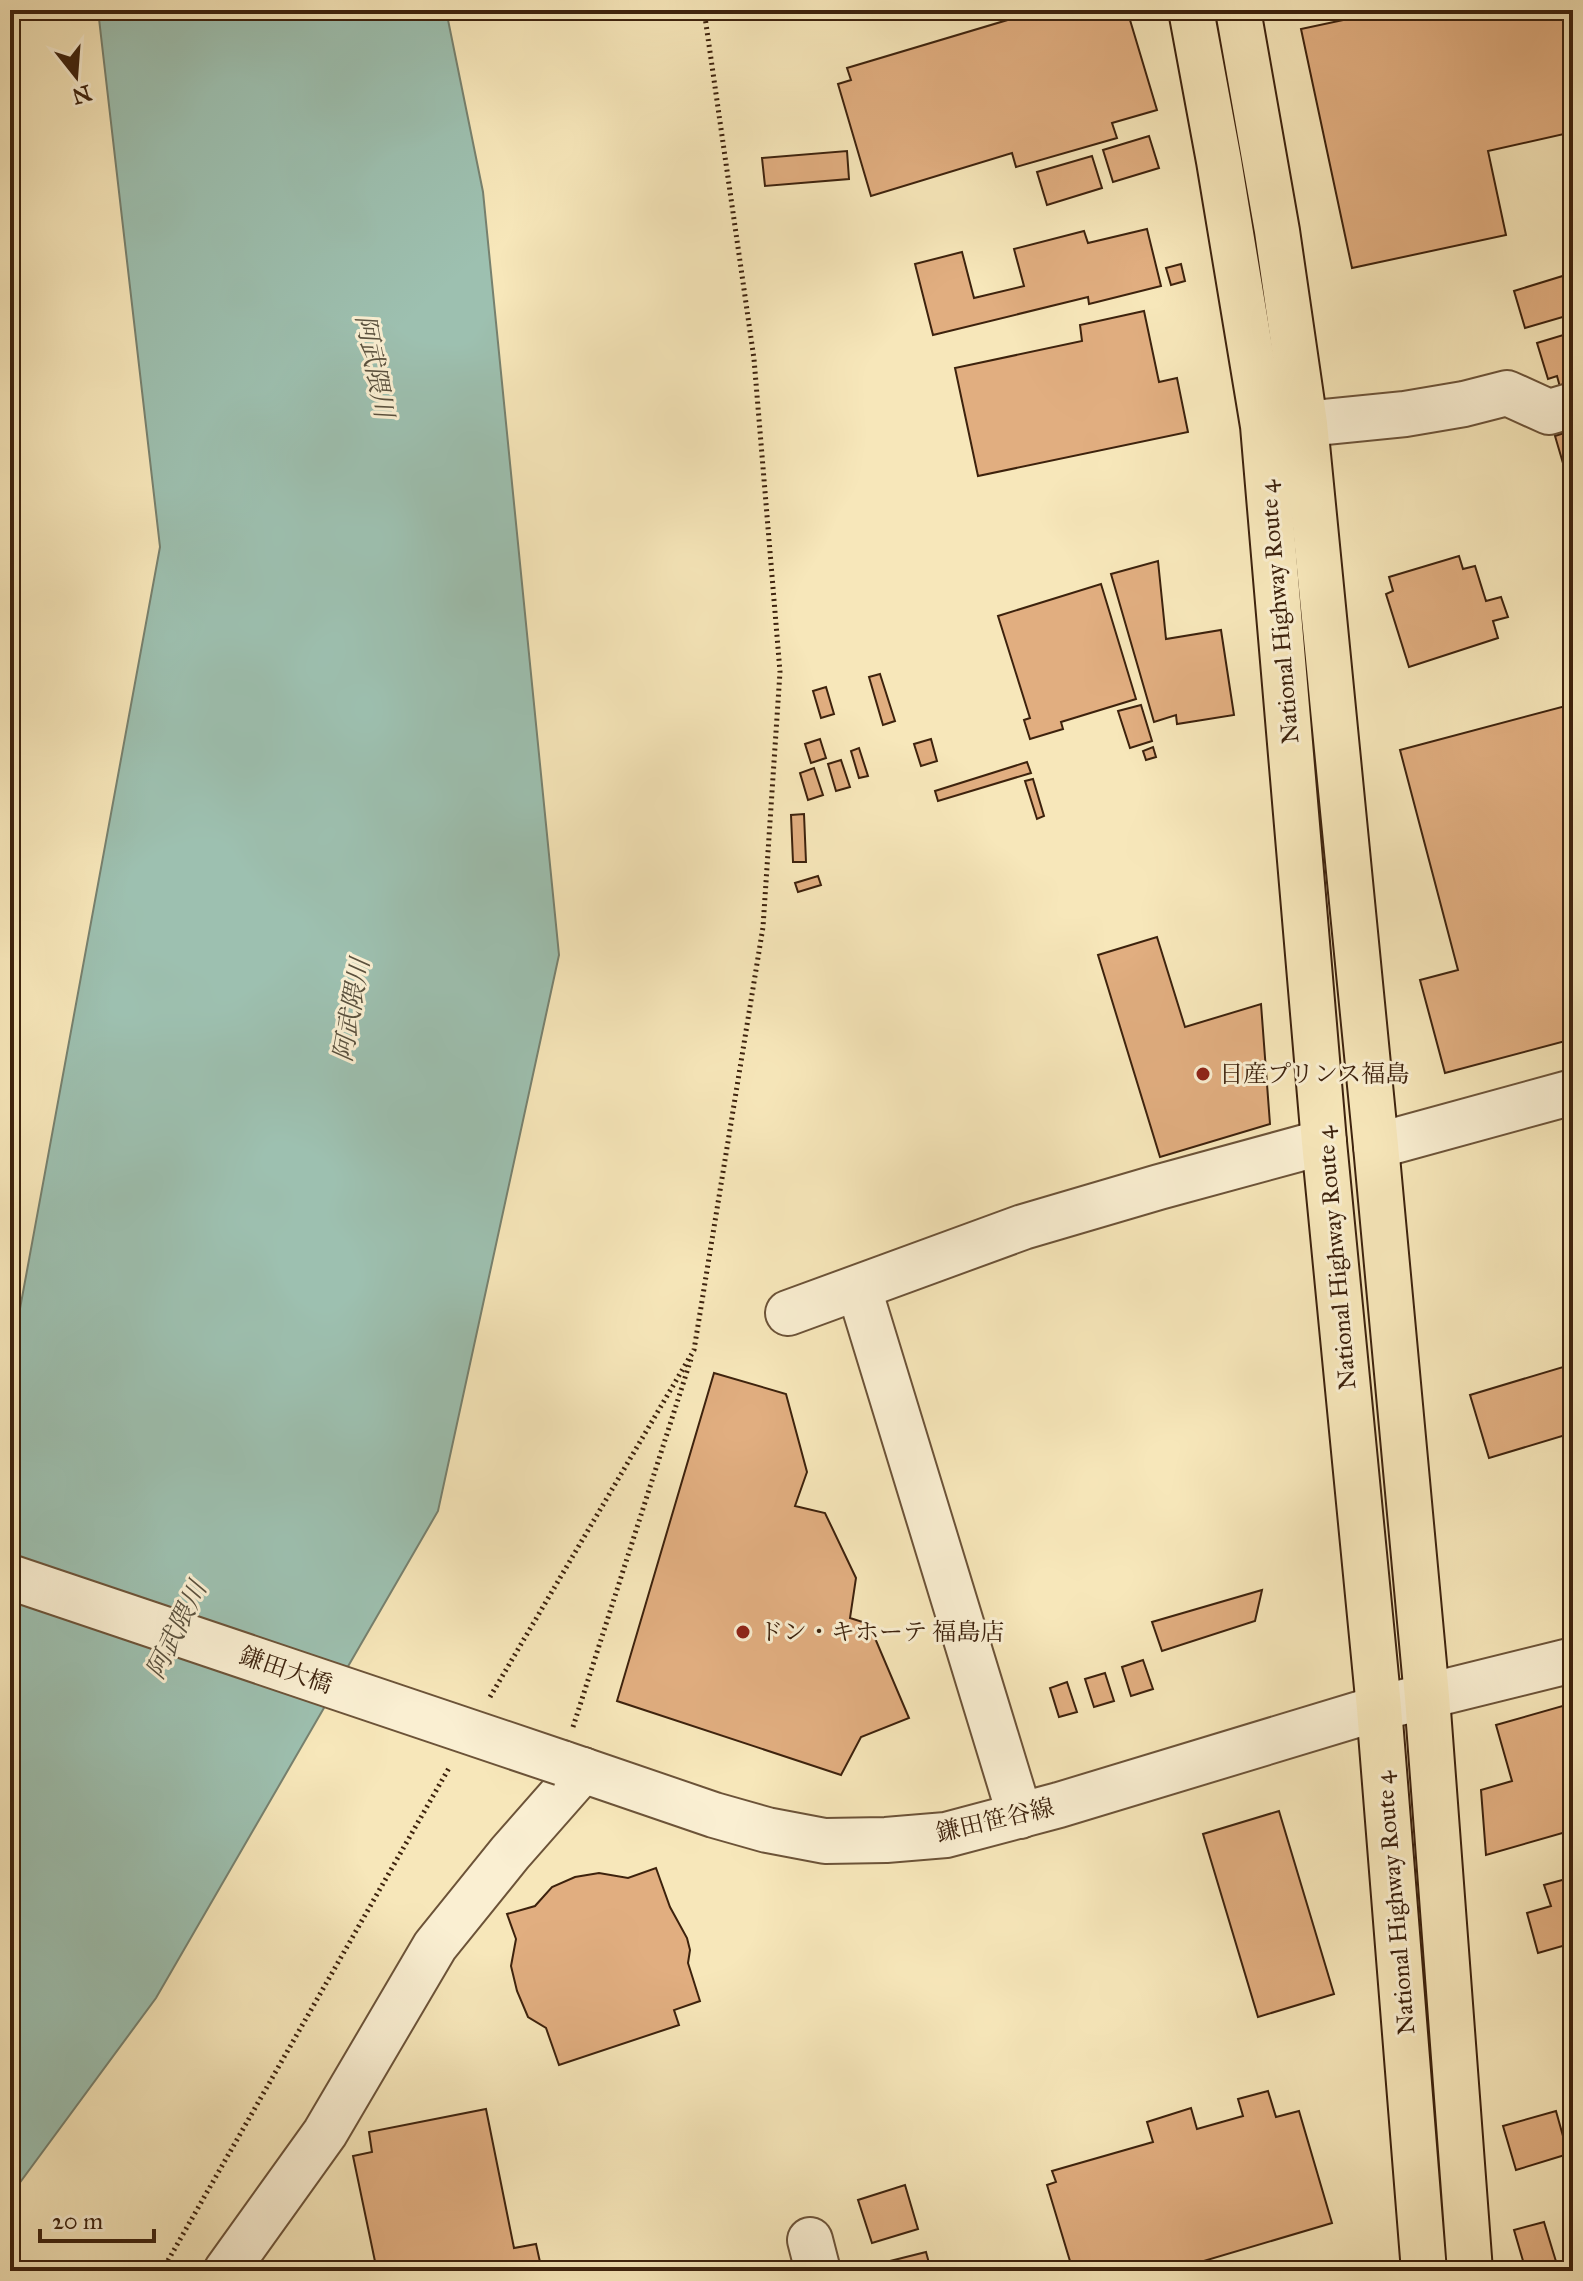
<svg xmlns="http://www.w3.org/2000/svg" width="1583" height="2281" font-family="'IM FELL Great Primer','Noto Serif JP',serif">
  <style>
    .water { fill: #9dc0b0; stroke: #77816f; stroke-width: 2 }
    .building { fill: #e1ae80; stroke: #3d220d; stroke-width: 2 }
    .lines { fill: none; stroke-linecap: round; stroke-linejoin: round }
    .minor-casing { stroke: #6c5338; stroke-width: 48 }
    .highway-casing { stroke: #3d220d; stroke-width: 48 }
    .path { stroke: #3d220d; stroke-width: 5; stroke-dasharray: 2 4; stroke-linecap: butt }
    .minor { stroke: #faefd2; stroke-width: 44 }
    .highway { stroke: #f7e7ba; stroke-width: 44 }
    .minor-bridge-casing { stroke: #6c5338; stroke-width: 48; stroke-linecap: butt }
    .minor-bridge { stroke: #faefd2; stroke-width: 44 }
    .poi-dot { fill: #8f2418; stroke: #faefd2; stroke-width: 3 }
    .labels { text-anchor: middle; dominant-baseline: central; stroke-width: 6; stroke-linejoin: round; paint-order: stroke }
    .street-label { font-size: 24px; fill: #3d220d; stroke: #faefd2 }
    .poi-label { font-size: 24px; fill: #3d220d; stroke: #faefd2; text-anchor: start }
    .water-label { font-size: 26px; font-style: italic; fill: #5a513e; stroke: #faefd2 }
  </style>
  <rect width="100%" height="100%" fill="#f7e7ba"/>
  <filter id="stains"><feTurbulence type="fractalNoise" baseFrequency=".0025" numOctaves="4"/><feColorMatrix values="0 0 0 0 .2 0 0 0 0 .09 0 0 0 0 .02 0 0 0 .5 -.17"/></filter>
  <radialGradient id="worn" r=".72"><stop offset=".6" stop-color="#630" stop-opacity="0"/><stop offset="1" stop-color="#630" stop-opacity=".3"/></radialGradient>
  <path class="water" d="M98 10H446L483 192 559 955 438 1511 156 1998 10 2196V1363L160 547Z"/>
  <g class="building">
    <path d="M760 10H789L762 18Z"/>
    <path d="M1041 10H1127L1157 110 1112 123 1117 138 1016 167 1012 153 871 196 838 84 851 80 847 68Z"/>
    <path d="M1390 10H1573V132L1488 151 1506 235 1352 268 1301 29Z"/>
    <path d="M1149 136 1159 168 1113 182 1103 150Z"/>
    <path d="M847 151 849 179 765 186 762 158Z"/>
    <path d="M1092 156 1102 188 1047 205 1037 172Z"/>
    <path d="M1147 229 1161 286 1089 304 1088 297 933 335 915 264 962 252 974 298 1024 286 1014 249 1084 231 1088 243Z"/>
    <path d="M1573 263V314L1525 328 1514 291 1569 274 1566 265Z"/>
    <path d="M1181 264 1185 281 1171 285 1166 268Z"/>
    <path d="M1144 311 1159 382 1177 378 1188 432 978 476 955 368 1082 341 1080 325Z"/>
    <path d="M1573 332V382L1560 387 1557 376 1548 379 1537 343Z"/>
    <path d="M1573 430V467L1565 470 1555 436Z"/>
    <path d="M1459 556 1463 569 1475 566 1486 601 1501 597 1508 617 1493 621 1498 638 1409 667 1386 594 1393 591 1389 577Z"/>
    <path d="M1158 561 1166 639 1221 630 1234 715 1177 724 1176 715 1154 722 1111 574Z"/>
    <path d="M1101 584 1136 699 1061 722 1063 729 1030 739 1024 720 1030 718 998 616Z"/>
    <path d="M880 674 895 721 883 725 869 677Z"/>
    <path d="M826 687 834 714 821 718 813 691Z"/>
    <path d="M1573 704V1039L1445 1073 1420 980 1458 970 1400 750Z"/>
    <path d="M1141 705 1152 741 1130 748 1118 711Z"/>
    <path d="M820 739 826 758 811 763 805 744Z"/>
    <path d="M931 739 937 761 921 766 914 744Z"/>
    <path d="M1153 747 1156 757 1146 760 1143 751Z"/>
    <path d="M859 748 868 776 859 778 851 751Z"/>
    <path d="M841 760 850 787 836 791 828 764Z"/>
    <path d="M1027 762 1031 773 938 801 935 791Z"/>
    <path d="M814 768 823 795 808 800 800 773Z"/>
    <path d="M1033 779 1044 816 1037 819 1025 781Z"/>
    <path d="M804 814 806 862H793L791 815Z"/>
    <path d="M818 876 821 885 798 892 795 883Z"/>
    <path d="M1157 937 1185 1027 1261 1004 1270 1124 1160 1157 1098 955Z"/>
    <path d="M1573 1364V1437L1572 1433 1489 1458 1470 1395Z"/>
    <path d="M714 1373 786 1394 807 1472 795 1506 825 1513 856 1578 850 1618 869 1624 909 1718 861 1737 841 1775 617 1701Z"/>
    <path d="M1262 1590 1255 1621 1162 1651 1152 1622Z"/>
    <path d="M1143 1660 1153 1689 1131 1696 1122 1667Z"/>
    <path d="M1105 1673 1114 1701 1094 1707 1085 1679Z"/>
    <path d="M1067 1682 1077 1712 1059 1717 1050 1688Z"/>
    <path d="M1573 1703V1830L1486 1855 1481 1790 1512 1781 1496 1725Z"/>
    <path d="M1279 1811 1334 1994 1258 2017 1203 1834Z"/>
    <path d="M656 1868 670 1907 687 1938 690 1950 688 1963 700 2001 674 2010 679 2025 559 2065 546 2028 528 2017 517 1991 511 1966 516 1939 507 1914 535 1906 552 1887 575 1877 599 1873 628 1878Z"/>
    <path d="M1573 1877V1943L1538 1953 1527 1913 1551 1906 1544 1885Z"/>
    <path d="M1268 2091 1276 2117 1299 2111 1332 2223 1170 2271H1073L1047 2185 1056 2182 1052 2171 1153 2142 1147 2122 1191 2108 1197 2129 1243 2116 1238 2099Z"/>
    <path d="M486 2109 514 2248 536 2244 542 2271H377L353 2156 372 2152 369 2132Z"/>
    <path d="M1556 2111 1568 2154 1516 2170 1503 2126Z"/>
    <path d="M905 2185 918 2229 872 2243 858 2200Z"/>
    <path d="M1544 2222 1558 2268 1548 2271H1526L1514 2230Z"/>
    <path d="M926 2252 929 2263 903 2271H863L862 2268Z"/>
  </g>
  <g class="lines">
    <defs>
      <g id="minor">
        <path d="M1305 424 1405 414 1464 404 1507 393 1549 412 1573 405"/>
        <path d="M1376 1146 1573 1092"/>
        <path d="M859 1289 1020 1816"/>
        <path d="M788 1313 1023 1227 1159 1187 1324 1142"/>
        <path d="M562 1763 714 1815 767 1830 825 1841 886 1840 946 1835 1059 1805 1379 1708 1573 1660"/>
        <path d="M810 2240 818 2271"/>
        <path d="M226 2271 325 2133 435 1946 510 1853 583 1770"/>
      </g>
      <g id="highway">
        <path d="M1191 10 1219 161 1263 426 1324 1142 1379 1708 1424 2271"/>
        <path d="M1238 10 1277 231 1305 424 1376 1146 1427 1697 1470 2271"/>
      </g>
    </defs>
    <use href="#minor" class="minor-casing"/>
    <use href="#highway" class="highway-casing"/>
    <g class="path">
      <path d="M490 1697 694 1350 763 927 780 672 754 359 704 10"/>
      <path d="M573 1727 691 1359"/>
      <path d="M162 2271 449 1768"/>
    </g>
    <use href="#minor" class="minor"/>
    <use href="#highway" class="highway"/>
    <defs>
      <path id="minor-bridge" d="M10 1577 562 1763"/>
    </defs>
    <use href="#minor-bridge" class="minor-bridge-casing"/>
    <use href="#minor-bridge" class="minor-bridge"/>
  </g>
  <g class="poi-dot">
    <circle cx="1203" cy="1074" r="8"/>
    <circle cx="743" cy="1632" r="8"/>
  </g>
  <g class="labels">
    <g class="street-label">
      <text transform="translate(1279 612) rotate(-95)">National Highway Route 4</text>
      <text transform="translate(1336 1258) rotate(-95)">National Highway Route 4</text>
      <text transform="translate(286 1670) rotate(19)">鎌田大橋</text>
      <text transform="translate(995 1820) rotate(-13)">鎌田笹谷線</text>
      <text transform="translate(1395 1903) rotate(-95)">National Highway Route 4</text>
    </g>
    <g class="poi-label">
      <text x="1219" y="1074">日産プリンス福島</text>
      <text x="759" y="1632">ドン・キホーテ 福島店</text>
    </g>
    <g class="water-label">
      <text transform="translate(375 366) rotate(79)">阿武隈川</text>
      <text transform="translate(351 1010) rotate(-80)">阿武隈川</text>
      <text transform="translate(176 1630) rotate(-64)">阿武隈川</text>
    </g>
  </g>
  <rect width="1583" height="2281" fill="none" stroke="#f7e7ba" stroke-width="40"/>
  <rect x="12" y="12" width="1559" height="2257" fill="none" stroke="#3d220d" stroke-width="4"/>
  <rect x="20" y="20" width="1543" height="2241" fill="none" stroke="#3d220d" stroke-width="2"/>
  <g transform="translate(76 76) rotate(163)" stroke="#faefd2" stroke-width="6" paint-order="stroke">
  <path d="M0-6L14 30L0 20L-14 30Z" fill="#3d220d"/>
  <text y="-12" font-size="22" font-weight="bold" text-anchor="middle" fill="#3d220d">N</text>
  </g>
  <path d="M40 2229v12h114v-12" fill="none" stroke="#3d220d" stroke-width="4"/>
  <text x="52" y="2229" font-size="24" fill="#3d220d" stroke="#faefd2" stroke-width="6" paint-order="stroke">20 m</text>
  <rect width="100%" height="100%" filter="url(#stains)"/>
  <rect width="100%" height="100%" fill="url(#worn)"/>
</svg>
